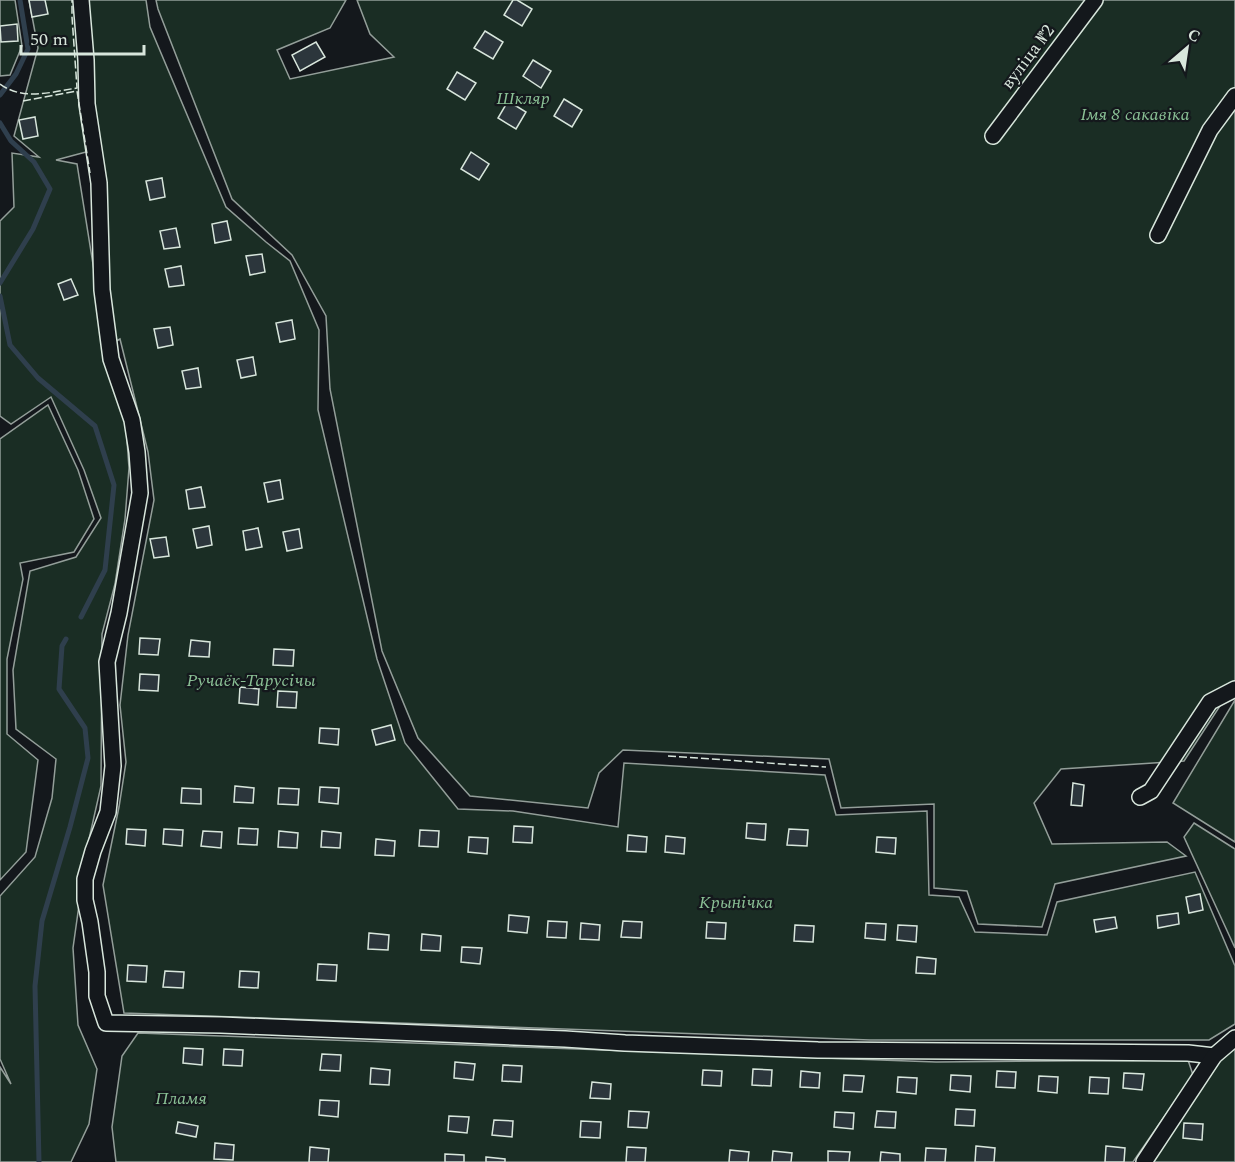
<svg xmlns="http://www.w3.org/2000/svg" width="1235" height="1162" font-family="Spectral,serif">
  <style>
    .green { fill: #1a2d24; stroke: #939e99; stroke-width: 1.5; fill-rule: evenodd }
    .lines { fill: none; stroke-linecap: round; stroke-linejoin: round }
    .stream { stroke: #2f3f4d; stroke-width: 5 }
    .building { fill: #2c363c; stroke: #d8e6dc; stroke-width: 1.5 }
    .street-casing { stroke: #d8e6dc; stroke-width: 18 }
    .street { stroke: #14181c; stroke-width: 15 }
    .fence { stroke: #d8e6dc; stroke-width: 1.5; stroke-dasharray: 8 3; stroke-linecap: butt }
    .labels { text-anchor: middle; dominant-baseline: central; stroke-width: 4.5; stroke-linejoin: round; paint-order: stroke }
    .street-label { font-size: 18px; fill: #d8e6dc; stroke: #14181c }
    .park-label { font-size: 18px; font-style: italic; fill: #8ac095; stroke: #14181c }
  </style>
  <rect width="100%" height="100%" fill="#14181c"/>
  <g class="green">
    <path d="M0 0H15L22 46 10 75 0 76Z"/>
    <path d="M29 0H146L150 27 226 207 266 242 290 261 319 330 318 410 377 659 405 743 458 809 513 811 618 827 624 763 825 775 836 815 927 811 929 895 959 897 975 932 1047 935 1057 902 1195 872 1235 966V1024L1209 1040H870L124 1013 103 885 119 807 126 762 120 705 128 635 154 500 148 452 120 339 104 348 126 426 129 468 125 519 115 584 102 634 101 786 87 848 73 948 78 1025 97 1069 89 1124 71 1162H0V1067L11 1084 0 1059V896L35 857 52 798 56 759 16 729 13 670 30 571 76 557 101 518 84 470 51 397 11 424 0 416V221L14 207 12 153 39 157 14 136 38 48ZM101 148 96 283 77 164 56 160Z"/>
    <path d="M156 0H346L330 28 277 50 290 79 394 57 370 34 357 0H1235V683L1184 761 1061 769 1034 803 1052 844 1167 842 1186 856 1055 884 1042 927 978 924 967 891 934 888V804L841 808 829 759 623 750 599 773 588 808 470 796 418 738 382 651 330 389 326 316 292 255 232 199 158 9Z"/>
    <path d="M48 405 78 470 94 519 74 552 20 563 23 579 7 659V734L38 760 26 852 0 880V439Z"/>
    <path d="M1235 700V842L1173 803Z"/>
    <path d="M1194 823 1235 849V948L1184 837Z"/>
    <path d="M138 1033 936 1062 1188 1060 1193 1075 1133 1162H116L112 1127 122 1056Z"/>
    <path d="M1235 1047V1162H1151L1222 1058Z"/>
  </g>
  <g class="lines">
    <g class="stream">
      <path d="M0 95 16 74 28 49 20 0"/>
      <path d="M0 123 11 141 34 162 50 189 33 229 0 283"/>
      <path d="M0 296 10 345 38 378 95 426 114 485 105 570 81 617"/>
      <path d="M39 1162 35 986 42 921 70 827 88 758 85 728 59 689 62 646 66 639"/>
    </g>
  </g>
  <g class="building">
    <path d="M29 0H45L48 14 32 17Z"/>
    <path d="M513 0H517L532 9 522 26 504 15Z"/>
    <path d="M17 24 18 41 1 42 0 26Z"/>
    <path d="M485 31 503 42 493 59 474 48Z"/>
    <path d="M316 42 325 57 300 71 292 55Z"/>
    <path d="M533 60 551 71 541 88 523 76Z"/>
    <path d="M457 72 476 83 465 100 447 89Z"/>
    <path d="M564 99 582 110 572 127 554 116Z"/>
    <path d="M508 101 526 112 516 129 498 118Z"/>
    <path d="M35 117 38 136 23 139 19 120Z"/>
    <path d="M471 152 489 164 479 180 461 169Z"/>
    <path d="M162 178 165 197 150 200 146 181Z"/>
    <path d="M227 221 231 240 215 243 212 224Z"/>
    <path d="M176 228 180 247 164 249 160 231Z"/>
    <path d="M262 254 265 272 250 275 246 256Z"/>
    <path d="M181 266 184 285 169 287 165 269Z"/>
    <path d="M71 279 78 295 64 300 58 284Z"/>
    <path d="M292 320 295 339 280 342 276 323Z"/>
    <path d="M170 327 173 345 158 348 154 329Z"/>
    <path d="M253 357 256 375 241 378 237 360Z"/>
    <path d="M198 368 201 387 186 389 182 371Z"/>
    <path d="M280 480 283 499 268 502 264 483Z"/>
    <path d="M201 487 205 507 189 509 186 490Z"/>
    <path d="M209 526 212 545 197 548 193 529Z"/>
    <path d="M258 528 262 547 246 550 243 531Z"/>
    <path d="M299 529 302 548 287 551 283 532Z"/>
    <path d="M166 537 169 556 154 558 150 539Z"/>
    <path d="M140 638 160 639 158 655 139 654Z"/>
    <path d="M191 640 210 642 209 657 189 656Z"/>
    <path d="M274 649 294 650 293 666 273 665Z"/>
    <path d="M140 674 159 675 158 691 139 690Z"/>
    <path d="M240 687 259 689 258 705 239 703Z"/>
    <path d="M278 691 297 692 296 708 277 707Z"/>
    <path d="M391 725 395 740 376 745 372 730Z"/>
    <path d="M320 728 339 729 338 745 319 743Z"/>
    <path d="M1073 783 1084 785 1082 806 1071 805Z"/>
    <path d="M235 786 254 788 253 803 234 802Z"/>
    <path d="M320 787 339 788 338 804 319 802Z"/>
    <path d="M182 788 201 789V804L181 803Z"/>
    <path d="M279 788 299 789 298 805 278 804Z"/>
    <path d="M747 823 766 824 765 840 746 838Z"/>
    <path d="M514 826 533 827 532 843 513 842Z"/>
    <path d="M239 828 258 829 257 845 238 844Z"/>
    <path d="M127 829 146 830 145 846 126 844Z"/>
    <path d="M164 829 183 830 182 846 163 844Z"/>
    <path d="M789 829 808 830 807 846 787 845Z"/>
    <path d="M420 830 439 831 438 847 419 846Z"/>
    <path d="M203 831 222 832 221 848 201 846Z"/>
    <path d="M279 831 298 833 297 848 278 847Z"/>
    <path d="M322 831 341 833 340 848 321 847Z"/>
    <path d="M628 835 647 837 646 852 627 851Z"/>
    <path d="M666 836 685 838 684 854 665 852Z"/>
    <path d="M469 837 488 838 487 854 468 852Z"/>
    <path d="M877 837 896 838 895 854 876 852Z"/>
    <path d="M376 839 395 841 394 856 375 855Z"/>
    <path d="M1200 894 1203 910 1189 913 1186 897Z"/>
    <path d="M1178 913 1179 924 1158 928 1157 916Z"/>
    <path d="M509 915 529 917 527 933 508 931Z"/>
    <path d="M1115 917 1117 928 1096 932 1094 920Z"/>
    <path d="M548 921 567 922 566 938 547 937Z"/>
    <path d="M623 921 642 922 641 938 621 937Z"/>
    <path d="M707 922 726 923 725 939 706 938Z"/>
    <path d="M581 923 600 925 599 940 580 939Z"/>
    <path d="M866 923 886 924 885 940 865 938Z"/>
    <path d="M795 925 814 926 813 942 794 941Z"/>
    <path d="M898 925 917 926 916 942 897 940Z"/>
    <path d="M369 933 389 935 388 950 368 949Z"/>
    <path d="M422 934 441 936 440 951 421 950Z"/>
    <path d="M462 947 482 948 480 964 461 962Z"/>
    <path d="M917 957 936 959 935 974 916 973Z"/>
    <path d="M318 964 337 965 336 981 317 980Z"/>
    <path d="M128 965 147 966 146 982 127 981Z"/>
    <path d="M165 971 184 972 183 988 163 987Z"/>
    <path d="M240 971 259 972 258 988 239 987Z"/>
    <path d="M184 1048 203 1049 202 1065 183 1063Z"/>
    <path d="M224 1049 243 1050 242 1066 223 1065Z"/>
    <path d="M322 1054 341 1055 340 1071 320 1070Z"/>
    <path d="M455 1062 475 1064 473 1080 454 1078Z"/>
    <path d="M503 1065 522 1066 521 1082 502 1081Z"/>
    <path d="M371 1068 390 1070 389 1085 370 1084Z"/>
    <path d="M753 1069 772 1070 771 1086 752 1085Z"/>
    <path d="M703 1070 722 1071 721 1086 702 1085Z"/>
    <path d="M801 1071 820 1073 819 1088 800 1087Z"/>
    <path d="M997 1071 1016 1072 1015 1088 996 1087Z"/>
    <path d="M1124 1073 1144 1074 1142 1090 1123 1088Z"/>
    <path d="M844 1075 864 1076 862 1092 843 1091Z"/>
    <path d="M951 1075 971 1076 970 1092 950 1090Z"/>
    <path d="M1039 1076 1058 1077 1057 1093 1038 1091Z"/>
    <path d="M898 1077 917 1078 916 1094 897 1092Z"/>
    <path d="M1090 1077 1109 1078 1108 1094 1089 1093Z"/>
    <path d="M592 1082 611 1084 610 1099 590 1098Z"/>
    <path d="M320 1100 339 1101 338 1117 319 1115Z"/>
    <path d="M956 1109 975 1110 974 1126 955 1125Z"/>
    <path d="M629 1111 649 1112 647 1128 628 1127Z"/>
    <path d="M877 1111 896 1112 895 1128 875 1127Z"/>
    <path d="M835 1112 854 1113 853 1129 834 1127Z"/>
    <path d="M449 1116 469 1117 467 1133 448 1131Z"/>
    <path d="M494 1120 513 1121 512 1137 492 1135Z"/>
    <path d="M581 1121 601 1122 600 1138 580 1137Z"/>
    <path d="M178 1122 198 1126 196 1137 176 1133Z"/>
    <path d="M1184 1123 1203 1124 1202 1140 1183 1138Z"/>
    <path d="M215 1143 234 1145 233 1160 214 1159Z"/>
    <path d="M976 1146 995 1148 994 1162H975Z"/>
    <path d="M1106 1146 1125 1148 1124 1162H1105Z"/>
    <path d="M310 1147 329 1149 328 1162H309Z"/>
    <path d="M627 1147 646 1148 645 1162H626Z"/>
    <path d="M926 1148 946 1149 945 1162H925Z"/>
    <path d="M730 1150 749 1152 748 1162H729Z"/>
    <path d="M773 1151 792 1153 791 1162H772Z"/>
    <path d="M828 1151 850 1152 849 1162H828Z"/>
    <path d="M881 1152 900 1154V1162H880Z"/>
    <path d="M445 1154 464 1155V1162H445Z"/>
    <path d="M486 1157 505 1159V1162H486Z"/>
  </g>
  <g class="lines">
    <defs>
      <g id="street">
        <path d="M81 0 86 60 87 104 99 183 102 290 111 359 132 420 137 452 140 493 119 613 107 662 113 766 108 812 93 851 85 879V900L90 922 97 972V996L106 1023 221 1025 565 1039 625 1043 818 1050 1188 1053 1214 1056"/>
        <path d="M993 136 1095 0"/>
        <path d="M1158 235 1210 130 1235 96"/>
        <path d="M1140 797 1151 791 1210 702 1235 689"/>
        <path d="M1144 1162 1214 1056 1235 1038"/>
      </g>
    </defs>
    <use href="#street" class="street-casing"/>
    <use href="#street" class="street"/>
    <g class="fence">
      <path d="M0 84C23 101 51 92 77 88L72 17V0"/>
      <path d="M23 101 77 91 90 173"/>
      <path d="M668 756 826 767"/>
    </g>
  </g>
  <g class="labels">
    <g class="street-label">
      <text transform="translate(1028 57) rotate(-53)">вуліца №2</text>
    </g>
    <g class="park-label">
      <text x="523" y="98">Шкляр</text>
      <text x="1135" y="114">Імя 8 сакавіка</text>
      <text x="251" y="680">Ручаёк-Тарусічы</text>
      <text x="736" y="902">Крынічка</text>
      <text x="181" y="1098">Пламя</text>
    </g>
  </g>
  <g transform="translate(1187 48) rotate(29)" stroke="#14181c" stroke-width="4.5" paint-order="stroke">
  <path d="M0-4.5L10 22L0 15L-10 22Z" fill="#d8e6dc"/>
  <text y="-9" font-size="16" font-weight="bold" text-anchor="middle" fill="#d8e6dc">С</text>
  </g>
  <path d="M21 45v9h123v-9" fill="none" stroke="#d8e6dc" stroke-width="3"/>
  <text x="30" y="45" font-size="18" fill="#d8e6dc" stroke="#14181c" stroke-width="4.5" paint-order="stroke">50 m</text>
</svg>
